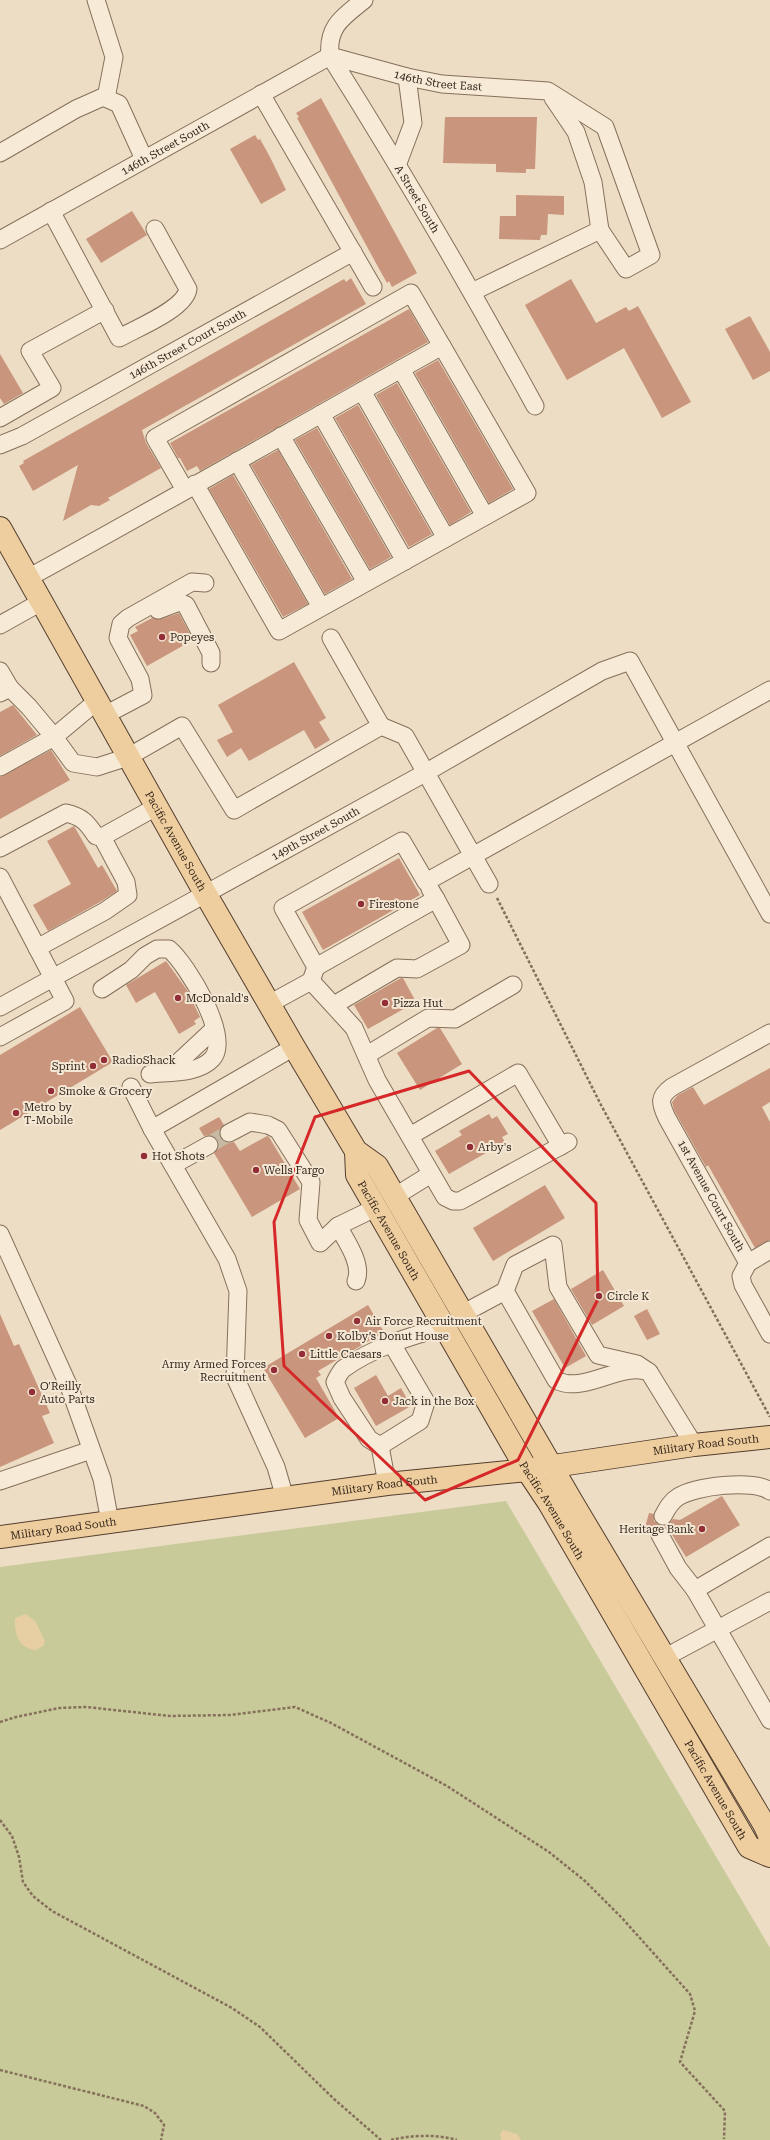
<svg xmlns="http://www.w3.org/2000/svg" width="770" height="2140" font-family="'Roboto Serif',serif">
  <style>
    .green { fill: #c8ca99 }
    .sand { fill: #e7cfa3 }
    .building { fill: #c9957c }
    .lines { fill: none; stroke-linecap: round; stroke-linejoin: round }
    .minor-tunnel { stroke: #c8b9a3; stroke-width: 17; stroke-dasharray: 17 8; stroke-linecap: butt }
    .minor-casing { stroke: #866f5b; stroke-width: 19 }
    .major-casing { stroke: #543e2f; stroke-width: 24 }
    .path { stroke: #866f5b; stroke-width: 2.5; stroke-dasharray: 3 2; stroke-linecap: butt }
    .minor { stroke: #f7ebd7; stroke-width: 17 }
    .major { stroke: #eece9e; stroke-width: 22 }
    .marked { fill: none; stroke: #d62828; stroke-width: 3; stroke-linejoin: round }
    .poi-dot { fill: #932e37; stroke: #f4e8d4; stroke-width: 1.5 }
    .labels { text-anchor: middle; dominant-baseline: central; stroke-width: 4; stroke-linejoin: round; paint-order: stroke }
    .street-label { font-size: 11px; fill: #37281f; stroke: #f4e8d4 }
    .poi-label { font-size: 11px; fill: #37281f; stroke: #f4e8d4; text-anchor: start }
  </style>
  <rect width="100%" height="100%" fill="#ecddc4"/>
  <path class="green" d="M506 1501 770 1948V2140H0V1567Z"/>
  <g class="sand">
    <path d="M26 1614 35 1621 45 1641 43 1646 36 1650C19 1649 14 1634 15 1618Z"/>
    <path d="M503 2130 517 2134 521 2140H501L500 2134Z"/>
  </g>
  <g class="building">
    <path d="M321 98 417 273 392 287 389 281 387 283 377 265 297 118 299 117 296 113Z"/>
    <path d="M445 117H537L535 169H526V173L496 172V164L443 163Z"/>
    <path d="M255 135 258 140 260 139 270 157 286 190 261 204 230 149Z"/>
    <path d="M516 195 564 196V215L548 214 547 235H541L540 240 499 239 500 216H516Z"/>
    <path d="M132 211 147 235 101 263 86 239Z"/>
    <path d="M351 278 366 304 142 430 146 443 161 468 108 498 110 500 99 506 91 505 63 521 78 465 33 491 19 466 24 463 23 461 344 279 346 282Z"/>
    <path d="M571 279 596 323 626 307 629 311 638 306 691 402 662 418 624 348 567 380 525 305Z"/>
    <path d="M409 309 428 342 200 471 197 466 187 471 180 458H178L170 443Z"/>
    <path d="M750 316 770 352V371L753 380 725 329Z"/>
    <path d="M0 354 23 393 4 404 0 398Z"/>
    <path d="M438 360 513 489 489 503 415 373Z"/>
    <path d="M397 383 471 512 450 525 376 395Z"/>
    <path d="M358 405 432 534 409 547 335 418Z"/>
    <path d="M317 428 391 557 370 569 295 440Z"/>
    <path d="M278 450 352 579 325 594 251 465Z"/>
    <path d="M233 475 308 604 283 617 209 489Z"/>
    <path d="M179 613 193 640 147 666 130 635 138 631 135 627 152 618 161 619Z"/>
    <path d="M294 662 326 718 319 722 330 740 315 749 304 730 249 761 241 748 227 757 217 740 233 732 218 705Z"/>
    <path d="M13 705 37 735 0 756V712Z"/>
    <path d="M51 750 70 780 0 819V777Z"/>
    <path d="M74 826 98 868 102 865 117 891 100 902 48 931 33 905 71 884 47 841Z"/>
    <path d="M399 858 420 895 323 950 302 912Z"/>
    <path d="M166 961 187 990 200 1017 194 1021 196 1024 179 1034 155 992 136 1003 126 985Z"/>
    <path d="M401 978H403L416 1002 368 1029 354 1005Z"/>
    <path d="M80 1007 113 1062 0 1130V1055Z"/>
    <path d="M437 1028H440L462 1064 420 1090 397 1053Z"/>
    <path d="M770 1068V1102L762 1107 770 1122V1240L755 1248 708 1165 706 1167 674 1110 672 1102 678 1095 693 1087 704 1105Z"/>
    <path d="M489 1114 492 1119 497 1116 508 1134 502 1137 505 1142 449 1174 435 1151 462 1135 459 1131Z"/>
    <path d="M219 1117 224 1125 219 1132 220 1138 228 1143 234 1142 240 1151 267 1136 269 1137 300 1189 252 1217 214 1153 219 1146 218 1140 210 1135 204 1136 199 1128Z"/>
    <path d="M545 1185 565 1218 493 1261 473 1228Z"/>
    <path d="M603 1270 624 1306 592 1325 571 1289Z"/>
    <path d="M554 1299 586 1356 565 1368 532 1311Z"/>
    <path d="M368 1305 384 1332 318 1371 321 1375 316 1378 339 1418 305 1438 263 1368Z"/>
    <path d="M647 1309 660 1334 647 1340 634 1316Z"/>
    <path d="M0 1314 14 1346 19 1344 50 1413 42 1416 54 1443 0 1467Z"/>
    <path d="M376 1375 388 1396 401 1388 411 1406 376 1426 354 1388Z"/>
    <path d="M722 1496 740 1525 686 1557 669 1530 664 1526 668 1524 673 1519 680 1520Z"/>
    <path d="M649 1513 654 1514V1521L660 1525 655 1526 650 1533 644 1531Z"/>
  </g>
  <g class="lines">
    <path class="minor-tunnel" d="M209 1145 229 1133"/>
    <defs>
      <g id="minor">
        <path d="M96 0 114 57 106 98"/>
        <path id="s1" d="M364 0C343 17 327 26 330 56 402 170 470 287 535 406"/>
        <path id="s2" d="M330 56 407 77 442 84 548 91 605 127 651 255 626 269 600 230 472 292"/>
        <path d="M261 94 373 287"/>
        <path d="M553 98 576 132 593 182 600 230"/>
        <path d="M0 153 76 109 103 97 119 104 144 159"/>
        <path d="M398 163 413 123 407 77"/>
        <path d="M51 211 119 338C137 328 185 309 188 289L155 229"/>
        <path id="s3" d="M0 240 330 56"/>
        <path d="M401 369 485 516"/>
        <path d="M362 391 446 538"/>
        <path d="M321 414 405 561"/>
        <path d="M0 418 52 388 30 351 105 310"/>
        <path d="M281 436 366 582"/>
        <path id="s4" d="M0 445 22 436 353 252"/>
        <path d="M237 461 321 607"/>
        <path d="M185 490 155 438 411 293 442 346"/>
        <path d="M28 578C167 502 304 423 442 346L527 493 279 631 195 484"/>
        <path d="M158 610 179 602 186 605 211 653V663"/>
        <path d="M0 625 41 602"/>
        <path d="M0 671 10 688 0 693"/>
        <path d="M10 688 29 707 54 737 97 701"/>
        <path d="M105 715 143 695 140 679 118 638 121 624 128 618 192 582 205 583"/>
        <path d="M381 726 405 736 489 884"/>
        <path d="M0 767 54 737 73 763 97 767 128 757 182 726 234 810 381 726 331 638"/>
        <path d="M0 848 66 813C83 817 87 823 96 836L102 837 156 807"/>
        <path d="M0 877 65 1001 0 1037"/>
        <path d="M37 948 105 911 128 895 126 882 102 837"/>
        <path d="M316 967 436 899 430 889"/>
        <path d="M311 981 354 1028 377 1080 445 1197 453 1201H460L568 1142"/>
        <path d="M102 989 131 970 145 956 157 949H169C187 964 232 1038 212 1059 198 1074 169 1072 150 1074"/>
        <path d="M269 1004 311 981 316 967 283 908 402 841 426 882 770 690"/>
        <path d="M334 1005 397 968 417 969 461 945 436 899"/>
        <path id="s5" d="M0 1007 425 773 602 671 630 661 770 914"/>
        <path d="M367 1055 428 1018 455 1019 513 985"/>
        <path d="M168 1072 214 1029"/>
        <path d="M131 1087 152 1129 227 1259 238 1291 235 1377 276 1467 285 1498"/>
        <path d="M152 1129 294 1047"/>
        <path d="M229 1133 250 1122 268 1125 278 1130 311 1182 308 1220 320 1243 338 1226 375 1208"/>
        <path d="M410 1136 518 1073 561 1146"/>
        <path d="M173 1165 209 1145"/>
        <path d="M394 1197 431 1174"/>
        <path d="M338 1226C346 1241 363 1264 356 1281"/>
        <path d="M0 1234 70 1389 102 1479 110 1522"/>
        <path d="M770 1250 748 1263 741 1276 743 1285 770 1334"/>
        <path d="M748 1263 667 1118C660 1103 658 1097 672 1087L770 1033"/>
        <path d="M505 1291 556 1380C583 1395 621 1361 649 1372L694 1445"/>
        <path d="M462 1314 505 1291 515 1265 553 1245 558 1287 598 1355 637 1364 649 1372"/>
        <path d="M380 1446 420 1421 426 1402 392 1344"/>
        <path d="M0 1481 91 1450"/>
        <path d="M387 1484 380 1446 369 1439 342 1398 335 1382C337 1378 340 1372 343 1369 372 1348 410 1336 444 1327"/>
        <path d="M663 1516C667 1509 670 1502 678 1497 695 1486 753 1479 770 1491"/>
        <path d="M660 1535 678 1568 695 1590"/>
        <path d="M770 1546 695 1590 770 1720"/>
        <path d="M664 1658 770 1601"/>
      </g>
      <g id="major">
        <path id="s6" d="M0 528 205 893 294 1047 356 1151 377 1166 572 1502 764 1824 769 1835 770 1843"/>
        <path id="s7" d="M356 1151 357 1175 527 1470 549 1503 749 1847 770 1856"/>
        <path id="s8" d="M0 1537 387 1484 527 1470 694 1445 770 1437"/>
      </g>
    </defs>
    <use href="#minor" class="minor-casing"/>
    <use href="#major" class="major-casing"/>
    <g class="path">
      <path d="M497 898 601 1105 770 1417"/>
      <path d="M0 1722 16 1717 59 1708 86 1707 170 1716 230 1715 295 1707 331 1723 447 1786 549 1852 585 1881 622 1918 690 1994 695 2011 680 2062 725 2111 724 2139"/>
      <path d="M0 1820 12 1836 19 1857 23 1882 33 1896 52 1911 232 2008 260 2027 334 2099 381 2140"/>
      <path d="M0 2070 144 2106 155 2113 164 2125 161 2140"/>
      <path d="M391 2140C412 2135 436 2134 457 2140"/>
    </g>
    <use href="#minor" class="minor"/>
    <use href="#major" class="major"/>
  </g>
  <path class="marked" d="M469 1071 596 1203 598 1299 518 1460 425 1500 284 1366 274 1222 315 1117Z"/>
  <g class="poi-dot">
    <circle cx="162" cy="637" r="4"/>
    <circle cx="361" cy="904" r="4"/>
    <circle cx="178" cy="998" r="4"/>
    <circle cx="385" cy="1003" r="4"/>
    <circle cx="104" cy="1060" r="4"/>
    <circle cx="93" cy="1066" r="4"/>
    <circle cx="51" cy="1091" r="4"/>
    <circle cx="16" cy="1113" r="4"/>
    <circle cx="470" cy="1147" r="4"/>
    <circle cx="144" cy="1156" r="4"/>
    <circle cx="256" cy="1170" r="4"/>
    <circle cx="599" cy="1296" r="4"/>
    <circle cx="357" cy="1321" r="4"/>
    <circle cx="329" cy="1336" r="4"/>
    <circle cx="302" cy="1354" r="4"/>
    <circle cx="274" cy="1370" r="4"/>
    <circle cx="32" cy="1392" r="4"/>
    <circle cx="385" cy="1401" r="4"/>
    <circle cx="702" cy="1529" r="4"/>
  </g>
  <g class="labels">
    <g class="street-label">
      <text stroke="none"><textPath href="#s2" startOffset="111">146th Street East</textPath></text>
      <text stroke="none"><textPath href="#s3" startOffset="189">146th Street South</textPath></text>
      <text stroke="none"><textPath href="#s1" startOffset="237">A Street South</textPath></text>
      <text stroke="none"><textPath href="#s4" startOffset="213">146th Street Court South</textPath></text>
      <text stroke="none"><textPath href="#s5" startOffset="360">149th Street South</textPath></text>
      <text stroke="none"><textPath href="#s6" startOffset="359">Pacific Avenue South</textPath></text>
      <text transform="translate(711 1196) rotate(61)">1st Avenue Court South</text>
      <text stroke="none"><textPath href="#s7" startOffset="88">Pacific Avenue South</textPath></text>
      <text stroke="none"><textPath href="#s8" startOffset="712">Military Road South</textPath></text>
      <text stroke="none"><textPath href="#s8" startOffset="388">Military Road South</textPath></text>
      <text stroke="none"><textPath href="#s7" startOffset="412">Pacific Avenue South</textPath></text>
      <text stroke="none"><textPath href="#s8" startOffset="64">Military Road South</textPath></text>
      <text stroke="none"><textPath href="#s7" startOffset="736">Pacific Avenue South</textPath></text>
    </g>
    <g class="poi-label">
      <text x="170" y="637">Popeyes</text>
      <text x="369" y="904">Firestone</text>
      <text x="186" y="998">McDonald's</text>
      <text x="393" y="1003">Pizza Hut</text>
      <text x="112" y="1060">RadioShack</text>
      <text x="85" y="1066" text-anchor="end">Sprint</text>
      <text x="59" y="1091">Smoke &amp; Grocery</text>
      <text x="24" y="1107">Metro by<tspan x="24" dy="13">T-Mobile</tspan></text>
      <text x="478" y="1147">Arby's</text>
      <text x="152" y="1156">Hot Shots</text>
      <text x="264" y="1170">Wells Fargo</text>
      <text x="607" y="1296">Circle K</text>
      <text x="365" y="1321">Air Force Recruitment</text>
      <text x="337" y="1336">Kolby’s Donut House</text>
      <text x="310" y="1354">Little Caesars</text>
      <text x="266" y="1364" text-anchor="end">Army Armed Forces<tspan x="266" dy="13">Recruitment</tspan></text>
      <text x="40" y="1386">O'Reilly<tspan x="40" dy="13">Auto Parts</tspan></text>
      <text x="393" y="1401">Jack in the Box</text>
      <text x="694" y="1529" text-anchor="end">Heritage Bank</text>
    </g>
  </g>
</svg>
